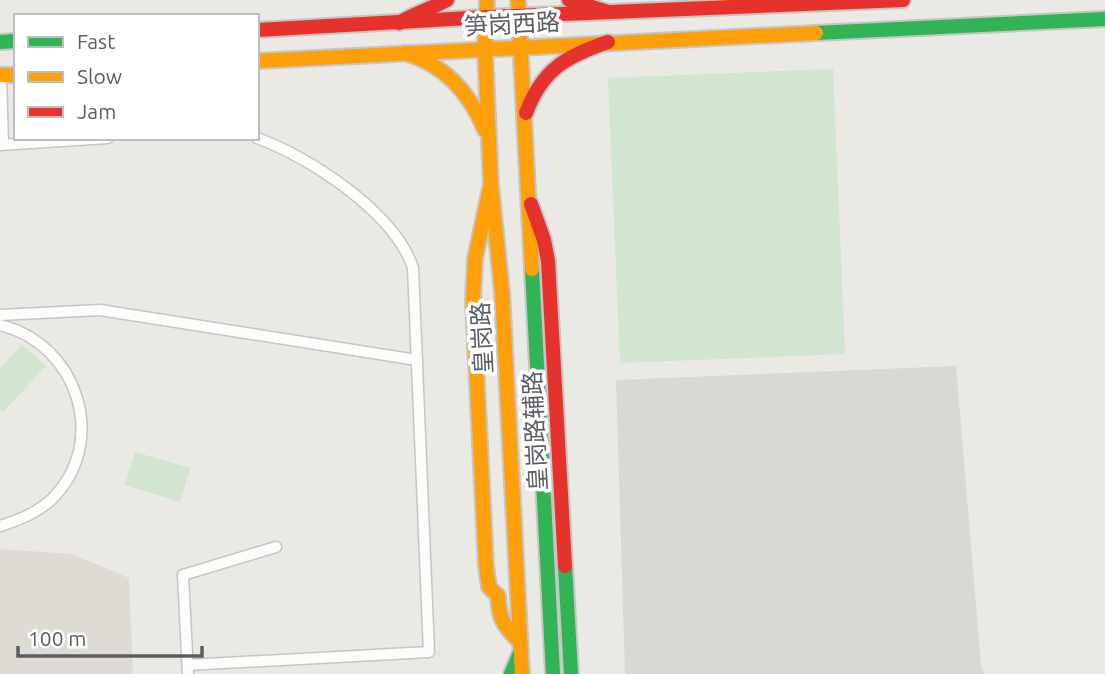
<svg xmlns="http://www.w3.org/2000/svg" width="1105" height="674" font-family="Ubuntu,'Noto Sans SC',sans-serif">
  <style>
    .industrial { fill: #dad8d4 }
    .education { fill: #dddbd4 }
    .green { fill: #d2e5d0 }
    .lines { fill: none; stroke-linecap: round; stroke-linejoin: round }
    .street-casing { stroke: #c5c5c5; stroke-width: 13 }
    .fast-casing { stroke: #c5c5c5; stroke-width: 18 }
    .slow-casing { stroke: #c5c5c5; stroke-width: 18 }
    .jam-casing { stroke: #c5c5c5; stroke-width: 18 }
    .street { stroke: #fcfcfb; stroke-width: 10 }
    .fast { stroke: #30b455; stroke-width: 14 }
    .slow { stroke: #ff9f0a; stroke-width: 14 }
    .jam { stroke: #e5322d; stroke-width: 14 }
    .labels { text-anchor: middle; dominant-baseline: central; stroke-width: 7; stroke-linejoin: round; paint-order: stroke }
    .street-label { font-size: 24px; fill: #5a5d62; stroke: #fff }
  </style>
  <rect width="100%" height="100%" fill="#eae9e4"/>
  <path class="industrial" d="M956 366 981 666 984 674H625L616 380Z"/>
  <path class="education" d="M0 549 72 554 129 578 133 674H0Z"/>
  <g class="green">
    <path d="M833 69 845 354 620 363 608 78Z"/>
    <path d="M22 345 46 366 3 412 0 409V368Z"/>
    <path d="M135 452 190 468 180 502 125 485Z"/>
  </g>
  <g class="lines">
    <defs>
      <g id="street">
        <path d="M1 75 3 144"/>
        <path d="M0 145 108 138"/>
        <path d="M0 315 100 310 417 360"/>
        <path d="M0 325C77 343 110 441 52 499 37 513 19 520 0 526"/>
        <path d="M188 665 429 652 413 268C395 213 310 157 257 138"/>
        <path d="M188 674 183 575 276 547"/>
      </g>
      <g id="fast">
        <path d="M816 33 1105 19"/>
        <path d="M0 42 16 41"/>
        <path d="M532 269 553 674"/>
        <path d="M565 566 571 674"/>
        <path d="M511 674 520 653"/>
      </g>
      <g id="slow">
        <path d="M487 0 485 49 491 185 502 292 522 674"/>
        <path d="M518 0 532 269"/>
        <path d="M405 53C445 65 469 92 485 130"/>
        <path d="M257 61 816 33"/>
        <path d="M0 75H16"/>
        <path d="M490 188 475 259 473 301 486 566 489 587 498 596C499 619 503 625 519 641"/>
      </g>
      <g id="jam">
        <path d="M569 0 608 12"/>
        <path d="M399 23C415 13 431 9 447 0"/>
        <path d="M257 30 487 17 903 0"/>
        <path d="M526 113C542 70 566 56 608 42"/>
        <path d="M531 204 544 240 548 261 565 566"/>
      </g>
    </defs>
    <use href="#street" class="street-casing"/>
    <use href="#fast" class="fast-casing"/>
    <use href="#slow" class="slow-casing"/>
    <use href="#jam" class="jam-casing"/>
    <use href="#street" class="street"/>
    <use href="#fast" class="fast"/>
    <use href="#slow" class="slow"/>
    <use href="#jam" class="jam"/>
  </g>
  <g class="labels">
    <g class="street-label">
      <text transform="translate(512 24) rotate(-3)">笋岗西路</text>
      <text transform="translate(482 338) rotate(-93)">皇岗路</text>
      <text transform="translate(535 431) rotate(-93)">皇岗路辅路</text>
    </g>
  </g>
  <rect x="14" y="14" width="245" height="126" fill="#ffffff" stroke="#bdbec0" stroke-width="2"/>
  <rect x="28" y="37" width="35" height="10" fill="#30b455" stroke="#bdbec0" stroke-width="2"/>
  <text x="77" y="49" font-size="21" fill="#5a5d62">Fast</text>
  <rect x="28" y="72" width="35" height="10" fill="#ff9f0a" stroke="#bdbec0" stroke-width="2"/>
  <text x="77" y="84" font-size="21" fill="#5a5d62">Slow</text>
  <rect x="28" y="107" width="35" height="10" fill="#e5322d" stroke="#bdbec0" stroke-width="2"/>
  <text x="77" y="119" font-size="21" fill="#5a5d62">Jam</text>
  <path d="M18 646v10h184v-10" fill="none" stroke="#5a5d62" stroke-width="3.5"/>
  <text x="28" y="646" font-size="21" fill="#5a5d62" stroke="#ffffff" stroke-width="5" paint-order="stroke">100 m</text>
</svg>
